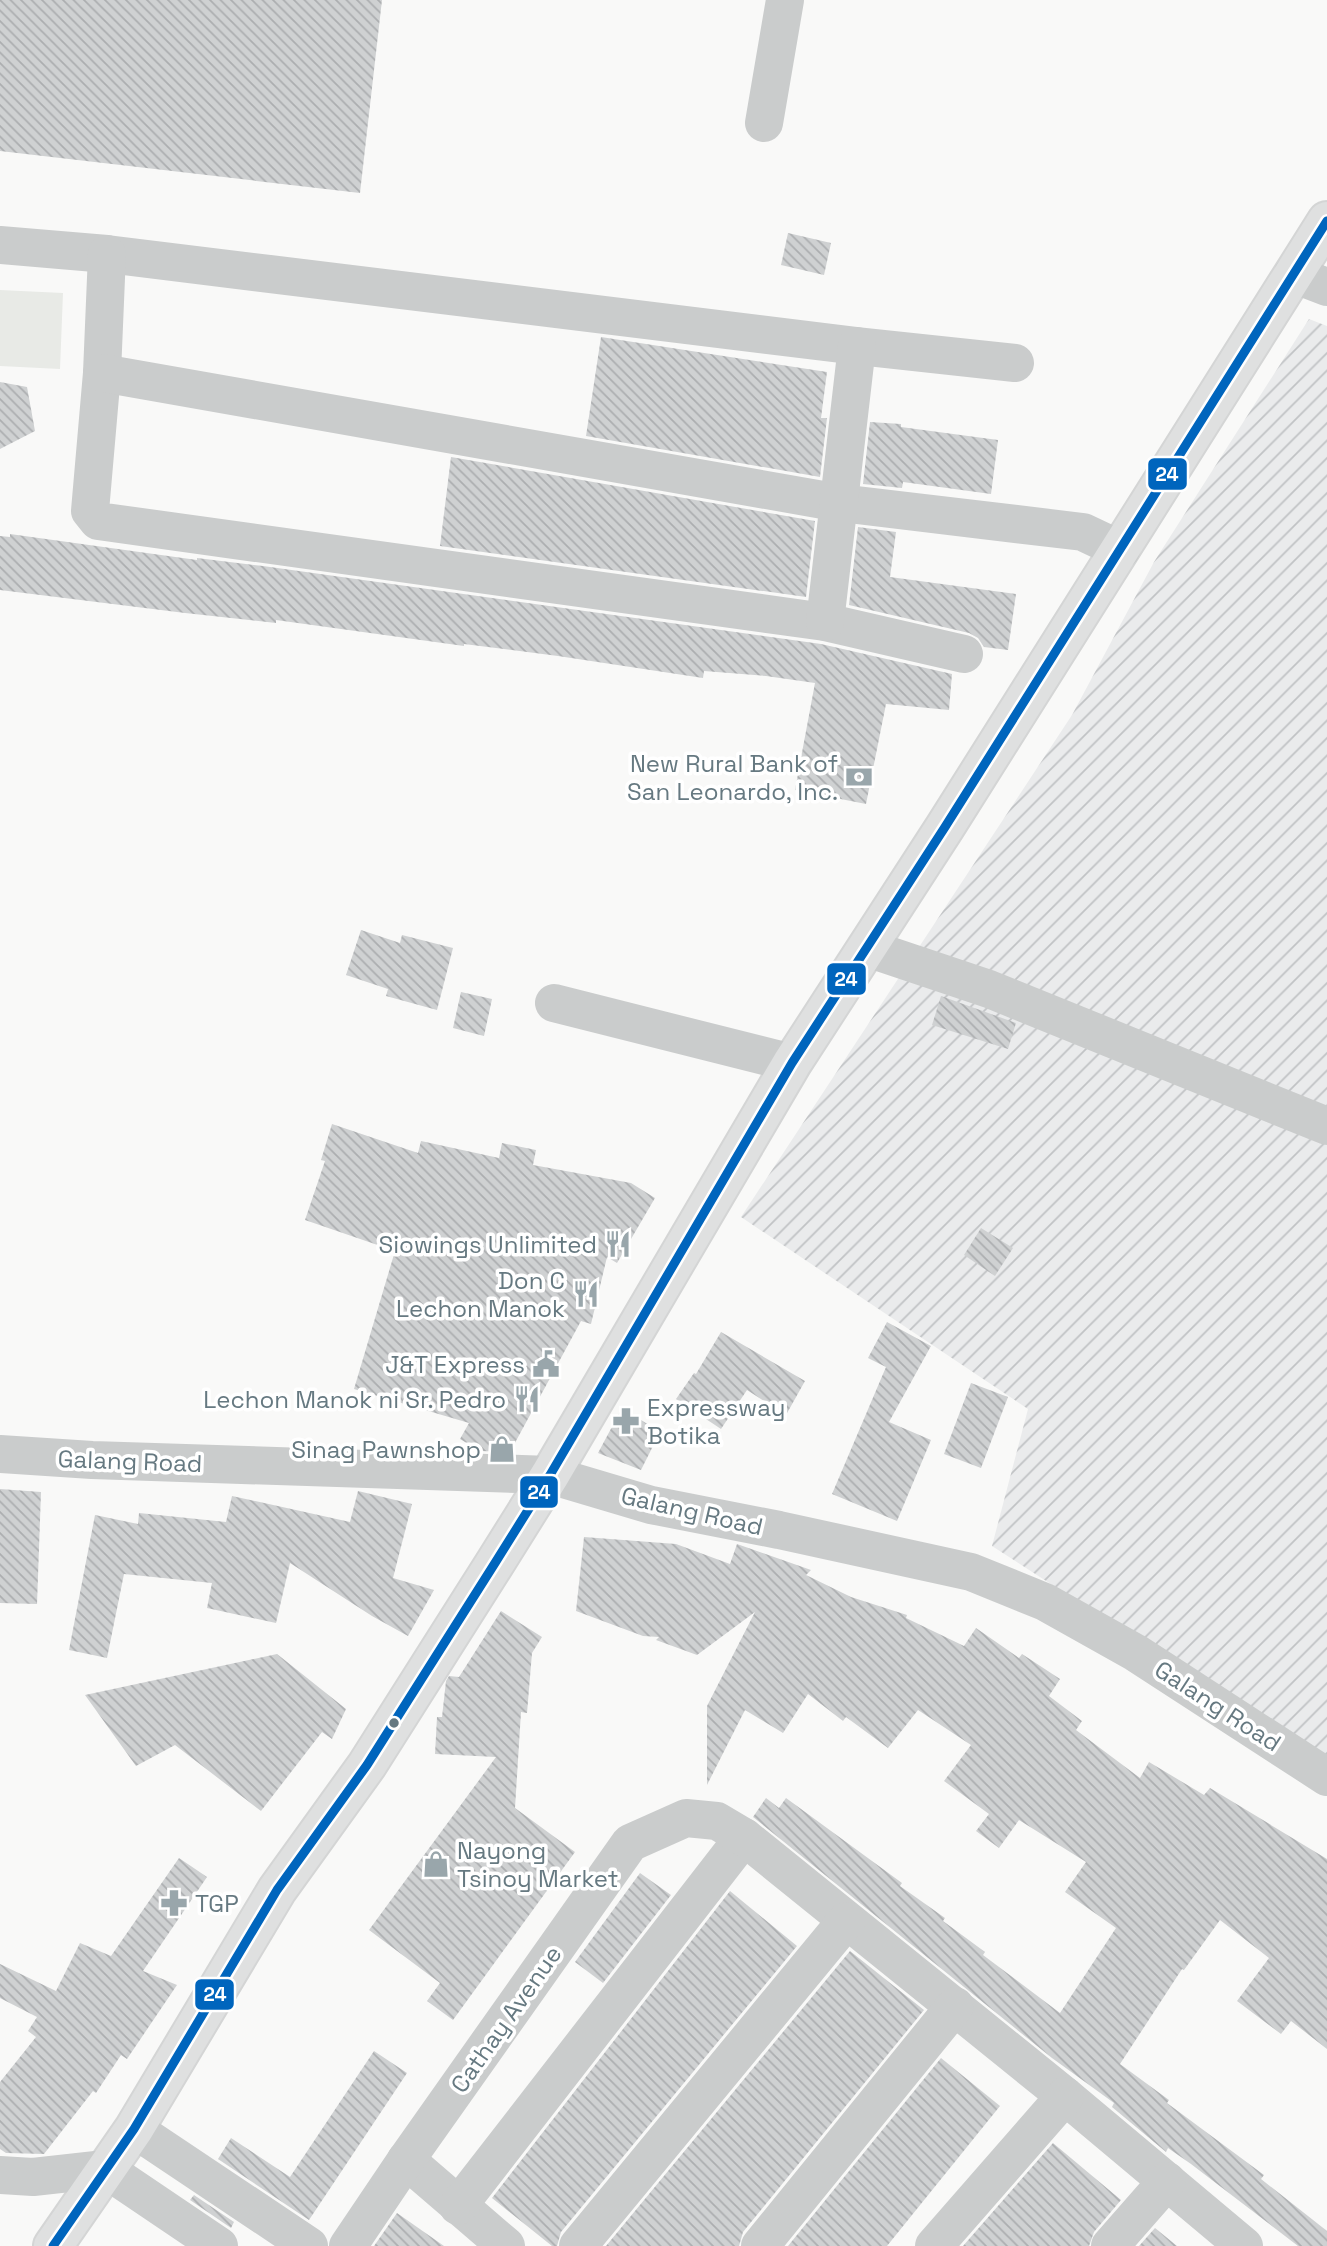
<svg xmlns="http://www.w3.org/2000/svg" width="1327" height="2246" font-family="'Space Grotesk',sans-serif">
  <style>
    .industrial { fill: url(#industrial-furrows) }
    .park { fill: #e8eae6 }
    .building { fill: url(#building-back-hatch) }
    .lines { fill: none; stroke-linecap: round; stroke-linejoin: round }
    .major-casing { stroke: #d4d5d5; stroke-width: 42 }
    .minor { stroke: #cacccc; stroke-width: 38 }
    .major { stroke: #dfe0e0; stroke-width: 38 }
    .bus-1-casing { stroke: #fff; stroke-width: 14 }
    .bus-1 { stroke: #0065bd; stroke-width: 9 }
    .bus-dot { fill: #667981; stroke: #fff; stroke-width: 2.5 }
    .labels { text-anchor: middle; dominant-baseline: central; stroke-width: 7; stroke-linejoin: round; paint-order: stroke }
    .poi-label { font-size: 24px; fill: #667981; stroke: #fff; text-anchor: end }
    .street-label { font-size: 24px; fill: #667981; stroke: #fff }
    .line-badge { stroke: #fff; stroke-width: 2.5 }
    .badge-label { font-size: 19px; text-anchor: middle; font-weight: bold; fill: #fff }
  </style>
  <defs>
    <pattern id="industrial-furrows" width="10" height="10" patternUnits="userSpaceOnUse" patternTransform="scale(1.75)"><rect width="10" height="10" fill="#eaebec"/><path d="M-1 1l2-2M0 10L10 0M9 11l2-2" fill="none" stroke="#c1c3c5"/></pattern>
    <pattern id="building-back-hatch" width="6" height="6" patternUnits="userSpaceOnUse" patternTransform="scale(1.75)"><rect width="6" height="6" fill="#cfd1d2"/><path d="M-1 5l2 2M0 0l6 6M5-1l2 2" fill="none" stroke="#acaeb0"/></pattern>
  </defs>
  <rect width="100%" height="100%" fill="#f9f9f8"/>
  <path class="industrial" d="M1309 319 1327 326V1763L992 1546 1028 1409 741 1217 1072 715 1154 562Z"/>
  <path class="park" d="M0 290 63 293 60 369 0 366Z"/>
  <g class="building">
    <path d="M0 0H382L360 193 0 151Z"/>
    <path d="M788 233 831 243 824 275 781 265Z"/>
    <path d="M601 337 827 372 821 418H827L820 477 586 436Z"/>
    <path d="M0 382 27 387 35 431 0 449Z"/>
    <path d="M870 422 901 424V427L998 440 991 494 903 482 902 488 863 484Z"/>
    <path d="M451 457 815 521 806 597 440 546Z"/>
    <path d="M858 527 896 532 890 577 1016 594 1008 650 984 647 978 638 969 633 849 605Z"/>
    <path d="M10 534 197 560V558L263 566 821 644 952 674 949 710 886 704 866 804 795 790 815 683 766 676 704 671 703 678 558 656 464 644V646L276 620V623L185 613 0 590V536L10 537Z"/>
    <path d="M361 930 400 943 402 935 453 948 437 1010 386 996 388 989 346 975Z"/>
    <path d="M461 992 492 999 484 1036 453 1028Z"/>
    <path d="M941 996 1016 1023 1008 1049 932 1025Z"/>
    <path d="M332 1124 418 1153 421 1141 499 1158 502 1143 536 1150 533 1165 631 1183 655 1198 617 1263 607 1257 591 1324 581 1321 510 1452 480 1451 460 1439 469 1423 354 1389 395 1251 305 1220 325 1161 321 1160Z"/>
    <path d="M981 1228 1013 1248 995 1276 964 1255Z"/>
    <path d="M887 1322 931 1346 889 1422 931 1440 897 1521 832 1494 886 1367 868 1358Z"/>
    <path d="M721 1332 805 1381 786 1415 747 1390 721 1429 676 1399 694 1373 696 1374Z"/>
    <path d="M971 1383 1008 1397 981 1468 944 1454Z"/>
    <path d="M622 1408 660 1432 641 1470 598 1453Z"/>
    <path d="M0 1489 41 1492 37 1604 0 1603Z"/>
    <path d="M358 1491 412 1504 393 1578 434 1590 408 1636 372 1616 290 1563 276 1623 207 1608 212 1583 124 1574 107 1658 69 1650 95 1515 138 1524 139 1513 226 1522 232 1496 350 1522Z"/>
    <path d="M584 1537 676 1544 730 1564 737 1544 811 1570 806 1575 851 1597 907 1615 906 1618 964 1646 976 1628 1019 1658 1022 1654 1060 1679 1049 1696 1082 1721 1076 1730 1140 1778 1149 1762 1204 1795 1210 1788 1327 1859V2049L1291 2021 1281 2034 1237 2001 1269 1958 1220 1920 1184 1970 1182 1969 1120 2064 1169 2100 1167 2103 1264 2175 1261 2179 1327 2231V2246H1298L1191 2164 1168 2148 1166 2152 1112 2107 1114 2103 1052 2058 753 1817 766 1798 779 1808 786 1798 902 1883 900 1886 945 1918 943 1921 985 1952 983 1955 1060 2013 1116 1928 1065 1892 1086 1862 1019 1820 999 1848 976 1831 989 1814 944 1781 971 1745 918 1710 888 1748 846 1717 843 1721 808 1694 783 1733 745 1710 707 1785V1706L755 1612 697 1655 656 1640 659 1637 643 1636 576 1611Z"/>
    <path d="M501 1611 542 1637 532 1653 527 1713 521 1712 515 1808 575 1852 453 2020 427 2001 440 1983 369 1930 496 1757 435 1754 437 1717H442L446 1681 449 1676 459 1677Z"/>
    <path d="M277 1654 346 1709 332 1739 322 1732 261 1811 175 1745 136 1766 85 1695Z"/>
    <path d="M179 1858 207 1877 143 1971 177 1985 127 2059 121 2055 96 2093 93 2091 44 2154 6 2153 0 2149V2082L36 2037 28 2031 37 2017 0 1998V1964L56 1991 80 1943 111 1956Z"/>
    <path d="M640 1873 671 1895 603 1983 575 1962Z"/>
    <path d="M730 1891 797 1946 561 2232 557 2246H552L492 2198Z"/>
    <path d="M850 1951 924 2010 743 2232 739 2246H606Z"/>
    <path d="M374 2051 407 2073 309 2220 218 2159 231 2138 290 2177Z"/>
    <path d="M941 2058 1000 2106 887 2246H788Z"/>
    <path d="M1053 2143 1121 2200 1094 2232 1089 2246H963Z"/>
    <path d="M194 2195 234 2222 231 2228 190 2200Z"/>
    <path d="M397 2213 444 2246H374Z"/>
    <path d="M1155 2228 1177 2246H1139Z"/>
  </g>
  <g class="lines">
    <defs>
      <path id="major" d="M53 2246 134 2129 277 1890 367 1765 495 1563 550 1475 792 1063 945 827 1327 221"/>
    </defs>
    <use href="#major" class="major-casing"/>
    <g class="minor">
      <path d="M764 123 785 0"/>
      <path d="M0 245 107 254 857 346 1015 363"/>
      <path d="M107 254 102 373 90 511 98 521 825 622 964 654"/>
      <path d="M1293 274 1327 287"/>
      <path d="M102 373 840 503 1083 532 1121 550"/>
      <path d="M825 622 857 346"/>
      <path d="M867 948 989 989 1327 1126"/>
      <path d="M554 1003 792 1063"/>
      <path d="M0 1454 92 1460 550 1475 651 1505 779 1530 971 1572 1045 1602 1136 1653 1327 1777"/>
      <path d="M134 2129 309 2246"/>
      <path d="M406 2160 506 2246"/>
      <path d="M0 2175 33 2177 105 2169 219 2246"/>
      <path d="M458 2206 744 1837"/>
      <path d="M348 2246 406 2160 630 1843 686 1818 717 1821 744 1837 1065 2096 1244 2246"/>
      <path d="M578 2246 846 1921"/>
      <path d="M760 2246 955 2006"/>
      <path d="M934 2246 1065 2096"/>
      <path d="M1110 2246 1167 2181"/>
    </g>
    <use href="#major" class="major"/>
    <defs>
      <path id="bus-1" d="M53 2246 134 2129 277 1890 367 1765 495 1563 550 1475 792 1063 945 827 1327 221"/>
    </defs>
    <use href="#bus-1" class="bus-1-casing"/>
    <use href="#bus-1" class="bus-1"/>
  </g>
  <defs>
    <symbol id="bank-bare" viewBox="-9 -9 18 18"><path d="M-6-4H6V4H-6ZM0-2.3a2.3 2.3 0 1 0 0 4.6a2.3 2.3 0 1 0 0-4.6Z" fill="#99a6ab" stroke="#fff" stroke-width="2.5" paint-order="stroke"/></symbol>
    <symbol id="restaurant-bare" viewBox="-9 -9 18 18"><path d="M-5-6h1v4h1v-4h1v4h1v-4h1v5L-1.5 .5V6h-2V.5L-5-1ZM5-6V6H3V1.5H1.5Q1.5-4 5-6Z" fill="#99a6ab" stroke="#fff" stroke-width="2.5" paint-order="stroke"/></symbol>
    <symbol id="civic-bare" viewBox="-9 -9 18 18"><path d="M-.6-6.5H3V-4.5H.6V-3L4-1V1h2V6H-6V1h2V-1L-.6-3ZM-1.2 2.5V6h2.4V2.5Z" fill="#99a6ab" stroke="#fff" stroke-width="2.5" paint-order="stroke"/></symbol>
    <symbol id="pharmacy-bare" viewBox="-9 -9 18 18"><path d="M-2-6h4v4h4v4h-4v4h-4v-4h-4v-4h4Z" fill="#99a6ab" stroke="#fff" stroke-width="2.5" paint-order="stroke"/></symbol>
    <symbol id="shop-bare" viewBox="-9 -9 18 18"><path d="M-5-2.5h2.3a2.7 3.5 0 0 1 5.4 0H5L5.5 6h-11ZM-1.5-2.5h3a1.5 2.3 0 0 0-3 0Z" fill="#99a6ab" stroke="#fff" stroke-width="2.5" paint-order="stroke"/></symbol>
  </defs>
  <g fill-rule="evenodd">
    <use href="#bank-bare" x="840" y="758" width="38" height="38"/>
    <use href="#restaurant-bare" x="599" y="1225" width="38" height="38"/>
    <use href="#restaurant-bare" x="567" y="1275" width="38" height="38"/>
    <use href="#civic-bare" x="527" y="1345" width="38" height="38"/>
    <use href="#restaurant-bare" x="508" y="1380" width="38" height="38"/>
    <use href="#pharmacy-bare" x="607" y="1402" width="38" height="38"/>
    <use href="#shop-bare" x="483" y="1430" width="38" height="38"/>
    <use href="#shop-bare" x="417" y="1845" width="38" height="38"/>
    <use href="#pharmacy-bare" x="155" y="1884" width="38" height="38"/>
  </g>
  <circle class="bus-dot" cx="394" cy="1723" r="6"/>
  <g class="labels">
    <g class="poi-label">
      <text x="838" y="763">New Rural Bank of<tspan x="838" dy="28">San Leonardo, Inc.</tspan></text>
      <text x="597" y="1244">Siowings Unlimited</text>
      <text x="565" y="1280">Don C<tspan x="565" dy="28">Lechon Manok</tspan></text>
      <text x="525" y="1364">J&amp;T Express</text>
      <text x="506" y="1399">Lechon Manok ni Sr. Pedro</text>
      <text x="647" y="1407" text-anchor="start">Expressway<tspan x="647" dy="28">Botika</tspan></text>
      <text x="481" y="1449">Sinag Pawnshop</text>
      <text x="457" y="1850" text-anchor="start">Nayong<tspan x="457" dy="28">Tsinoy Market</tspan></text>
      <text x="195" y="1903" text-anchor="start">TGP</text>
    </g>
    <g class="street-label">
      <text transform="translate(130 1461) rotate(2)">Galang Road</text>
      <text transform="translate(692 1511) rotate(13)">Galang Road</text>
      <text transform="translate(1218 1706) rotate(33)">Galang Road</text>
      <text transform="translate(506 2019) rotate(-55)">Cathay Avenue</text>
    </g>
  </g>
  <g class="line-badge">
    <rect x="1147" y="457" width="41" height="34" rx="7" fill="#0065bd"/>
    <rect x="826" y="962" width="41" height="34" rx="7" fill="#0065bd"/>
    <rect x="519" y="1475" width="40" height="34" rx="7" fill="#0065bd"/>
    <rect x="194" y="1978" width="41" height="33" rx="7" fill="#0065bd"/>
  </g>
  <g class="badge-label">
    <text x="1167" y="481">24</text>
    <text x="846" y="986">24</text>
    <text x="539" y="1499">24</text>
    <text x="215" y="2001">24</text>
  </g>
</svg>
